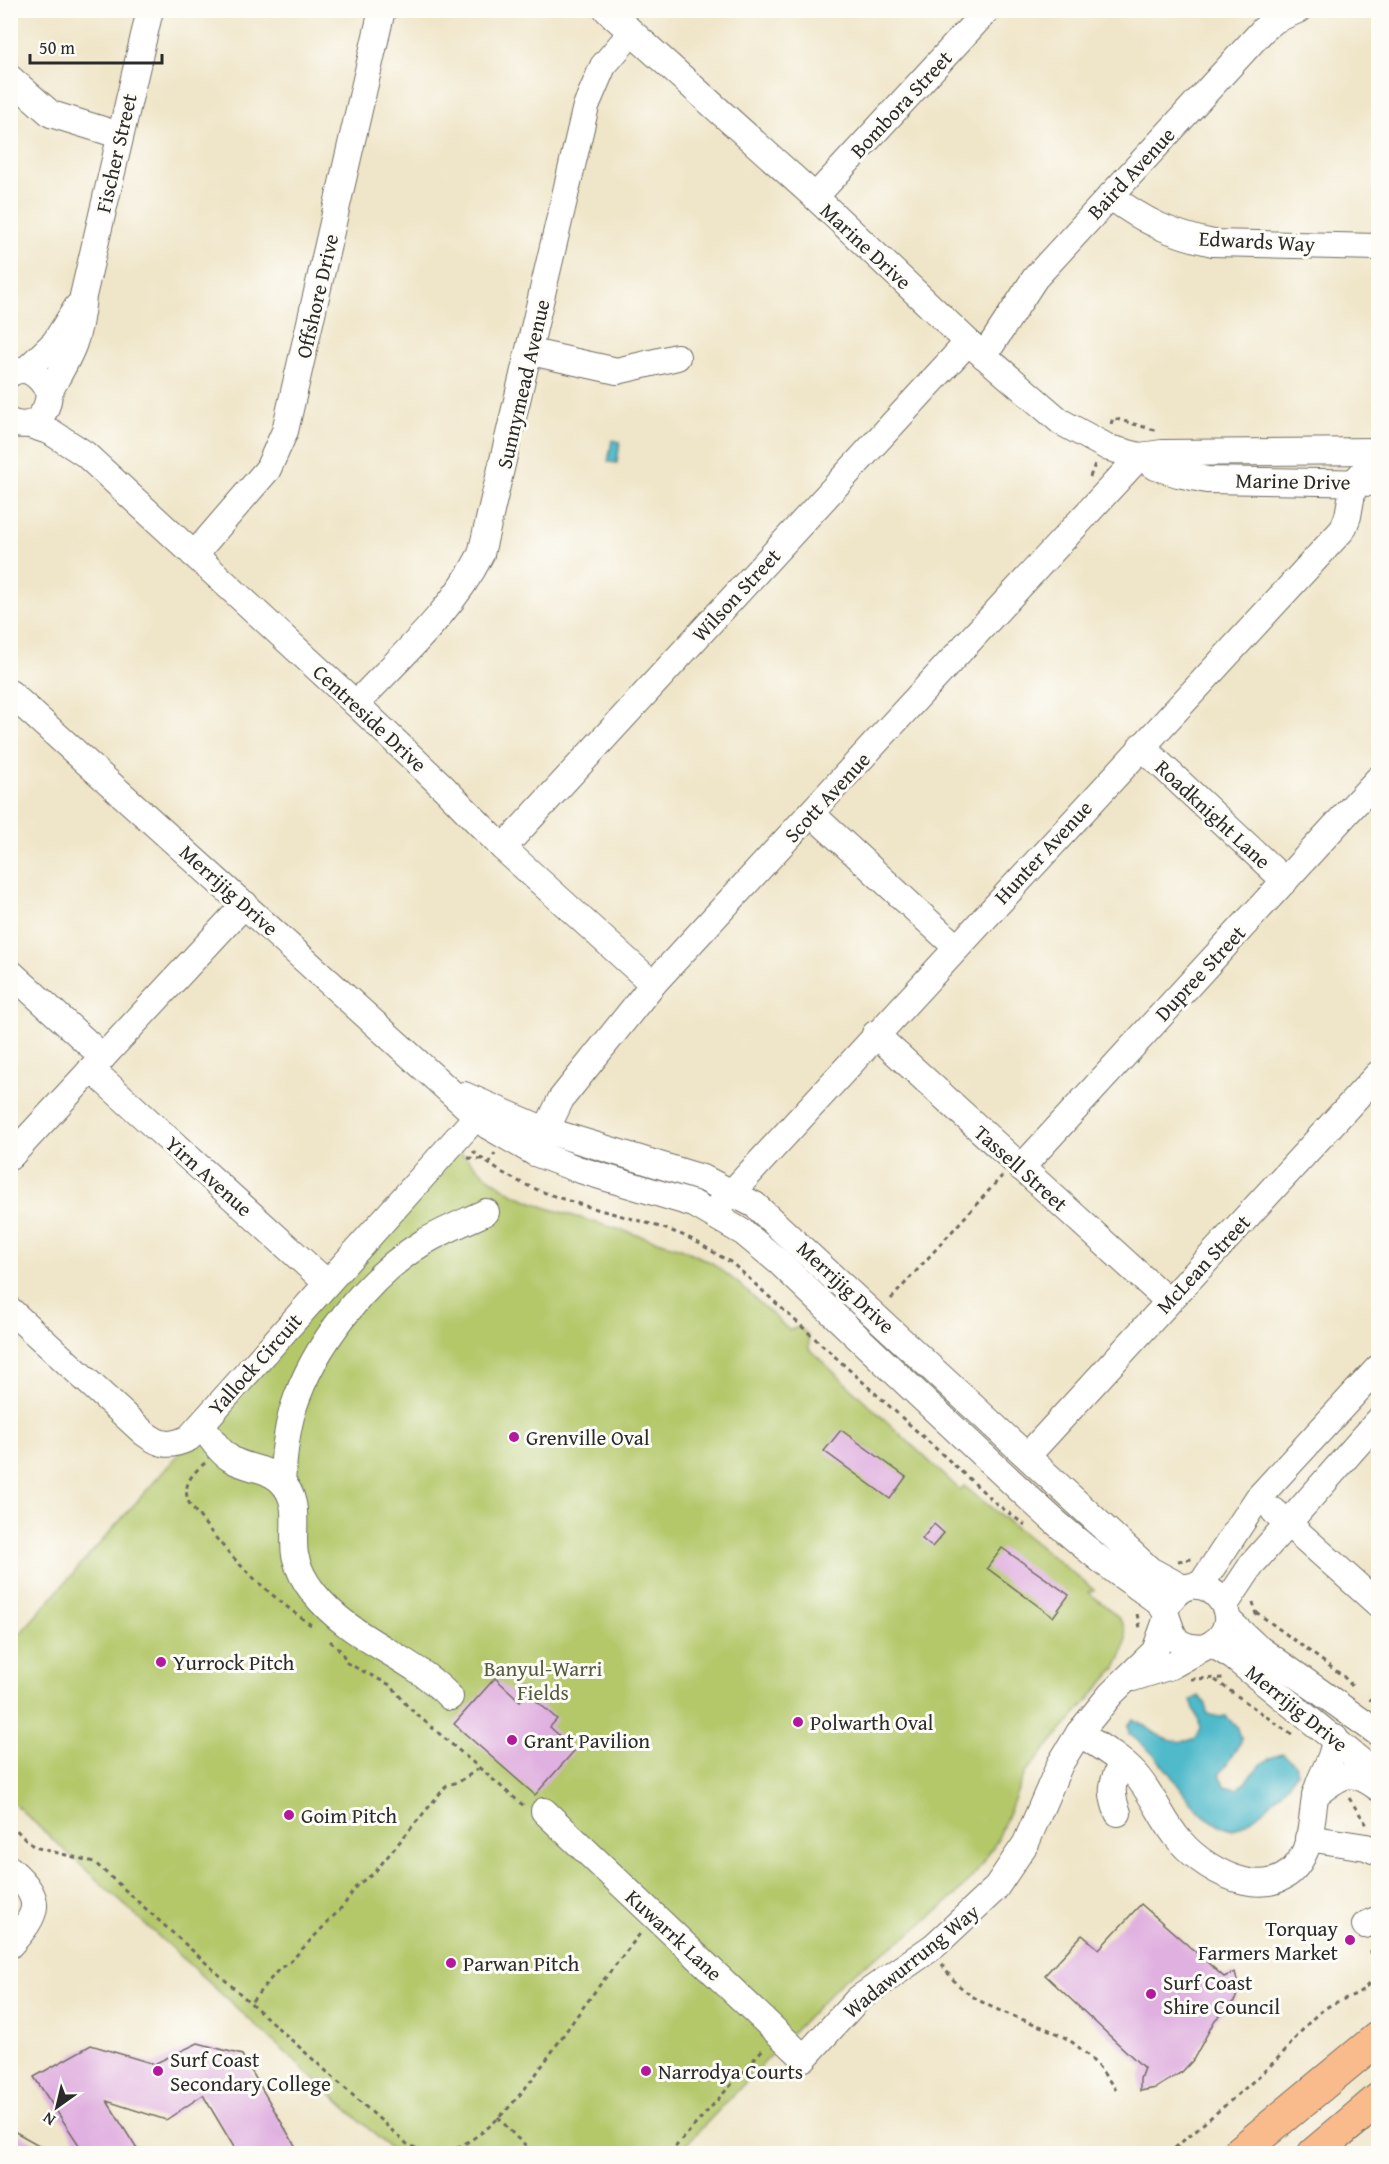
<svg xmlns="http://www.w3.org/2000/svg" width="1389" height="2164" font-family="'Gentium Book Plus',serif">
  <style>
    .green { fill: #b4c86b; stroke: #707a4b; stroke-width: 1.5 }
    .water { fill: #4fbaca; stroke: #3d727a; stroke-width: 1.5 }
    .building { fill: #e0b0e0 }
    .lines { fill: none; stroke-linecap: round; stroke-linejoin: round }
    .minor-casing { stroke: #706c62; stroke-width: 28 }
    .major-casing { stroke: #706c62; stroke-width: 35 }
    .path { stroke: #706c62; stroke-width: 3; stroke-dasharray: 4.5 4.5; stroke-linecap: butt }
    .minor { stroke: #fff; stroke-width: 26 }
    .major { stroke: #fabb8c; stroke-width: 33 }
    .poi-dot { fill: #b5179e; stroke: #fdfcf7; stroke-width: 2 }
    .labels { text-anchor: middle; dominant-baseline: central; stroke-width: 6; stroke-linejoin: round; paint-order: stroke }
    .street-label { font-size: 21px; fill: #2b2b2b; stroke: #fdfcf7 }
    .poi-label { font-size: 21px; fill: #2b2b2b; stroke: #fdfcf7; text-anchor: start }
    .park-label { font-size: 21px; fill: #545a3e; stroke: #fdfcf7 }
  </style>
  <rect width="100%" height="100%" fill="#fdfcf7"/>
  <filter id="ink" filterUnits="userSpaceOnUse"><feTurbulence type="fractalNoise" baseFrequency=".0167" numOctaves="2"/><feDisplacementMap in="SourceGraphic" scale="12" xChannelSelector="R" yChannelSelector="G"/><feConvolveMatrix kernelMatrix="1 2 1 2 8 2 1 2 1" color-interpolation-filters="sRGB"/></filter>
  <filter id="wash" filterUnits="userSpaceOnUse"><feTurbulence type="fractalNoise" baseFrequency=".008" numOctaves="4" result="noise"/><feDisplacementMap in="SourceGraphic" scale="24" xChannelSelector="R" yChannelSelector="G"/><feGaussianBlur stdDeviation="1.35" result="paint"/><feColorMatrix in="noise" values="0 0 0 0 0 0 0 0 0 0 0 0 0 0 0 0 0 1.4 0 .05"/><feComposite in="paint" operator="in"/></filter>
  <g filter="url(#wash)">
    <rect width="100%" height="100%" fill="#efe5c8"/>
    <path class="green" d="M452 1145 487 1176 513 1194 547 1208 681 1248 712 1263 738 1283 789 1330 799 1327 808 1335 809 1349 960 1490 964 1486 1094 1590 1088 1592C1120 1618 1139 1626 1116 1668L1025 1773 997 1841 976 1873 956 1895 912 1932 843 1980 677 2154 395 2153 11 1801 10 1645Z"/>
    <g class="water">
      <path d="M612 440 620 442 617 463 608 462Z"/>
      <path d="M1199 1696 1206 1704 1207 1714 1219 1717 1226 1716 1238 1729 1242 1740 1220 1774 1224 1786 1237 1789C1253 1776 1261 1757 1283 1754L1295 1764 1297 1773C1278 1796 1260 1818 1233 1830 1192 1818 1186 1791 1160 1762 1151 1751 1140 1742 1129 1734L1128 1725 1134 1719C1156 1733 1170 1749 1196 1738L1201 1728 1191 1700Z"/>
    </g>
    <g id="blocks">
      <g class="building">
        <path d="M841 1430 906 1477 890 1499 824 1451Z"/>
        <path d="M934 1524 944 1533 932 1547 922 1539Z"/>
        <path d="M1002 1548 1069 1595 1053 1617 987 1568Z"/>
        <path d="M495 1678 520 1701 526 1692 557 1719 550 1727 575 1750 535 1795 454 1724Z"/>
        <path d="M1141 1904 1224 1977 1235 1972 1239 1988 1235 2000 1215 2020 1193 2060 1182 2072 1156 2088 1140 2091V2079L1144 2068 1045 1975 1082 1935 1099 1949Z"/>
        <path d="M198 2043 242 2055 300 2154H238L203 2095 166 2120 107 2101 140 2154H85L34 2077 91 2045 154 2064Z"/>
        <path d="M10 2129 55 2154H10Z"/>
      </g>
    </g>
  </g>
  <g filter="url(#ink)">
    <use href="#blocks" fill-opacity="0" stroke="#706c62" stroke-width="1.5"/>
    <g class="lines">
      <defs>
        <g id="minor">
          <path d="M607 10 815 197 968 342 1061 422 1109 448 1140 456 1156 467 1178 474 1207 480 1378 483"/>
          <path d="M10 78 51 114 119 135"/>
          <path d="M1110 196C1145 222 1171 234 1213 243L1378 247"/>
          <path d="M815 197 987 10"/>
          <path d="M531 352 617 371 677 357"/>
          <path d="M984 356 1035 278 1263 30 1275 20 1298 10"/>
          <path d="M26 370 55 342 77 307"/>
          <path d="M10 374C27 362 41 378 49 392 48 414 34 432 10 422"/>
          <path d="M49 392C71 353 79 341 83 296L150 10"/>
          <path d="M30 425 51 432 85 454 356 704 443 787 503 848 653 984"/>
          <path d="M1140 456 1162 453 1378 451"/>
          <path d="M194 555 268 469 285 431 382 10"/>
          <path d="M10 693 488 1126 535 1153 577 1169 694 1204 744 1233 779 1262C842 1323 906 1383 970 1443 1023 1492 1076 1545 1135 1585 1144 1592 1162 1602 1165 1612 1174 1636 1172 1647 1203 1648 1264 1624 1193 1546 1165 1611"/>
          <path d="M356 704C400 657 452 612 481 554L586 106 603 66 631 33"/>
          <path d="M1141 746 1285 881"/>
          <path d="M812 814 956 947"/>
          <path d="M503 848 968 342"/>
          <path d="M10 972 103 1057"/>
          <path d="M875 1034 1168 1301"/>
          <path d="M91 1069 327 1283"/>
          <path d="M464 1095 545 1130 705 1179 755 1205 1150 1570 1183 1588"/>
          <path d="M535 1153 561 1099 653 984 1140 456"/>
          <path d="M10 1157 245 904"/>
          <path d="M1021 1168 1378 779"/>
          <path d="M713 1213 1343 529 1348 516 1354 482 1378 457"/>
          <path d="M10 1310 144 1433C161 1446 170 1447 189 1438L476 1117"/>
          <path d="M201 1425C210 1436 218 1451 231 1459 247 1469 266 1467 281 1481 302 1502 291 1529 295 1555 298 1568 305 1582 313 1592 351 1641 409 1654 450 1697"/>
          <path d="M1028 1455 1378 1074"/>
          <path d="M282 1482C284 1457 286 1433 293 1409 313 1346 367 1277 424 1242 444 1230 465 1222 486 1212"/>
          <path d="M1274 1511 1378 1604"/>
          <path d="M1200 1586 1258 1498 1378 1368"/>
          <path d="M1225 1605 1253 1563 1378 1421"/>
          <path d="M1228 1620 1257 1647 1378 1733"/>
          <path d="M1212 1644 1233 1657 1378 1775"/>
          <path d="M1133 1678 1171 1666 1203 1648"/>
          <path d="M1079 1733C1097 1745 1119 1757 1134 1773 1153 1793 1162 1821 1180 1841 1209 1875 1280 1910 1305 1851 1312 1835 1312 1815 1315 1798 1319 1774 1333 1763 1335 1738"/>
          <path d="M1315 1795C1341 1776 1349 1766 1378 1788"/>
          <path d="M544 1811 804 2058 858 1999 934 1946 995 1889 1026 1843 1060 1764 1079 1733 1111 1694 1155 1651 1166 1620"/>
          <path d="M1118 1813C1110 1793 1111 1782 1122 1763"/>
          <path d="M1308 1838 1366 1847 1378 1852"/>
          <path d="M10 1869C45 1900 39 1913 10 1945"/>
          <path d="M1365 1925 1378 1919"/>
        </g>
        <g id="major">
          <path d="M1238 2154 1378 2038"/>
          <path d="M1314 2154 1378 2100"/>
        </g>
      </defs>
      <use href="#minor" class="minor-casing"/>
      <use href="#major" class="major-casing"/>
      <g class="path">
        <path d="M1111 424 1113 418 1158 431"/>
        <path d="M1090 477 1095 464"/>
        <path d="M473 1151C530 1202 611 1208 680 1234 698 1241 715 1254 732 1263L998 1505 1025 1525"/>
        <path d="M468 1158 481 1159"/>
        <path d="M489 1164 495 1153"/>
        <path d="M891 1299 1002 1176"/>
        <path d="M205 1463C194 1472 184 1482 187 1497 188 1504 195 1511 199 1516 230 1559 268 1594 311 1625"/>
        <path d="M1178 1561 1192 1559"/>
        <path d="M1253 1602 1257 1619"/>
        <path d="M1256 1612 1343 1676 1354 1688"/>
        <path d="M1137 1614 1140 1628"/>
        <path d="M330 1641 341 1651 347 1663 392 1686 408 1707 524 1806"/>
        <path d="M1191 1679 1226 1678"/>
        <path d="M1215 1680 1292 1735"/>
        <path d="M1369 1699 1378 1701"/>
        <path d="M1349 1798 1367 1825"/>
        <path d="M10 1824 34 1847 94 1862 407 2144 428 2154"/>
        <path d="M942 1964C968 2009 1018 2014 1060 2035 1084 2047 1101 2069 1116 2090"/>
        <path d="M252 2001 279 1969 290 1962 344 1905 357 1885 373 1874 447 1785 459 1782 478 1769"/>
        <path d="M498 2117 516 2137 536 2154"/>
        <path d="M440 2154C507 2135 548 2052 588 2001 605 1977 624 1955 642 1931"/>
        <path d="M669 2154 764 2048"/>
        <path d="M1168 2154C1204 2122 1242 2093 1276 2060 1292 2045 1305 2023 1323 2010 1344 1995 1360 1999 1375 1976L1371 1951 1378 1947"/>
      </g>
      <use href="#minor" class="minor"/>
      <use href="#major" class="major"/>
    </g>
  </g>
  <g class="poi-dot">
    <circle cx="514" cy="1437" r="6"/>
    <circle cx="161" cy="1662" r="6"/>
    <circle cx="798" cy="1722" r="6"/>
    <circle cx="512" cy="1740" r="6"/>
    <circle cx="289" cy="1815" r="6"/>
    <circle cx="1350" cy="1940" r="6"/>
    <circle cx="451" cy="1963" r="6"/>
    <circle cx="1151" cy="1994" r="6"/>
    <circle cx="158" cy="2071" r="6"/>
    <circle cx="646" cy="2071" r="6"/>
  </g>
  <g class="labels">
    <g class="street-label">
      <text transform="translate(901 104) rotate(-47)">Bombora Street</text>
      <text transform="translate(116 153) rotate(-77)">Fischer Street</text>
      <text transform="translate(1131 173) rotate(-47)">Baird Avenue</text>
      <text transform="translate(1257 241) rotate(3)">Edwards Way</text>
      <text transform="translate(866 246) rotate(43)">Marine Drive</text>
      <text transform="translate(317 296) rotate(-77)">Offshore Drive</text>
      <text transform="translate(523 384) rotate(-77)">Sunnymead Avenue</text>
      <text transform="translate(1293 481) rotate(1)">Marine Drive</text>
      <text transform="translate(736 595) rotate(-47)">Wilson Street</text>
      <text transform="translate(370 718) rotate(43)">Centreside Drive</text>
      <text transform="translate(827 797) rotate(-47)">Scott Avenue</text>
      <text transform="translate(1213 814) rotate(43)">Roadknight Lane</text>
      <text transform="translate(1043 852) rotate(-47)">Hunter Avenue</text>
      <text transform="translate(229 890) rotate(42)">Merrijig Drive</text>
      <text transform="translate(1200 973) rotate(-47)">Dupree Street</text>
      <text transform="translate(1021 1168) rotate(42)">Tassell Street</text>
      <text transform="translate(209 1176) rotate(42)">Yirn Avenue</text>
      <text transform="translate(1203 1264) rotate(-47)">McLean Street</text>
      <text transform="translate(846 1287) rotate(43)">Merrijig Drive</text>
      <text transform="translate(255 1364) rotate(-48)">Yallock Circuit</text>
      <text transform="translate(1297 1708) rotate(39)">Merrijig Drive</text>
      <text transform="translate(674 1935) rotate(43)">Kuwarrk Lane</text>
      <text transform="translate(911 1961) rotate(-39)">Wadawurrung Way</text>
    </g>
    <g class="poi-label">
      <text x="526" y="1437">Grenville Oval</text>
      <text x="173" y="1662">Yurrock Pitch</text>
      <text x="810" y="1722">Polwarth Oval</text>
      <text x="524" y="1740">Grant Pavilion</text>
      <text x="301" y="1815">Goim Pitch</text>
      <text x="1338" y="1928" text-anchor="end">Torquay<tspan x="1338" dy="24">Farmers Market</tspan></text>
      <text x="463" y="1963">Parwan Pitch</text>
      <text x="1163" y="1982">Surf Coast<tspan x="1163" dy="24">Shire Council</tspan></text>
      <text x="170" y="2059">Surf Coast<tspan x="170" dy="24">Secondary College</tspan></text>
      <text x="658" y="2071">Narrodya Courts</text>
    </g>
    <g class="park-label">
      <text x="543" y="1668">Banyul-Warri<tspan x="543" dy="24">Fields</tspan></text>
    </g>
  </g>
  <rect width="1389" height="2164" fill="none" stroke="#fdfcf7" stroke-width="36"/>
  <g transform="translate(57 2107) rotate(214)" stroke="#fdfcf7" stroke-width="4.5" paint-order="stroke">
  <path d="M0-4.5L10 22L0 15L-10 22Z" fill="#2b2b2b"/>
  <text y="-9" font-size="16" font-weight="bold" text-anchor="middle" fill="#2b2b2b">N</text>
  </g>
  <path d="M30 54v9h132v-9" fill="none" stroke="#2b2b2b" stroke-width="3"/>
  <text x="39" y="54" font-size="18" fill="#2b2b2b" stroke="#fdfcf7" stroke-width="4.5" paint-order="stroke">50 m</text>
</svg>
